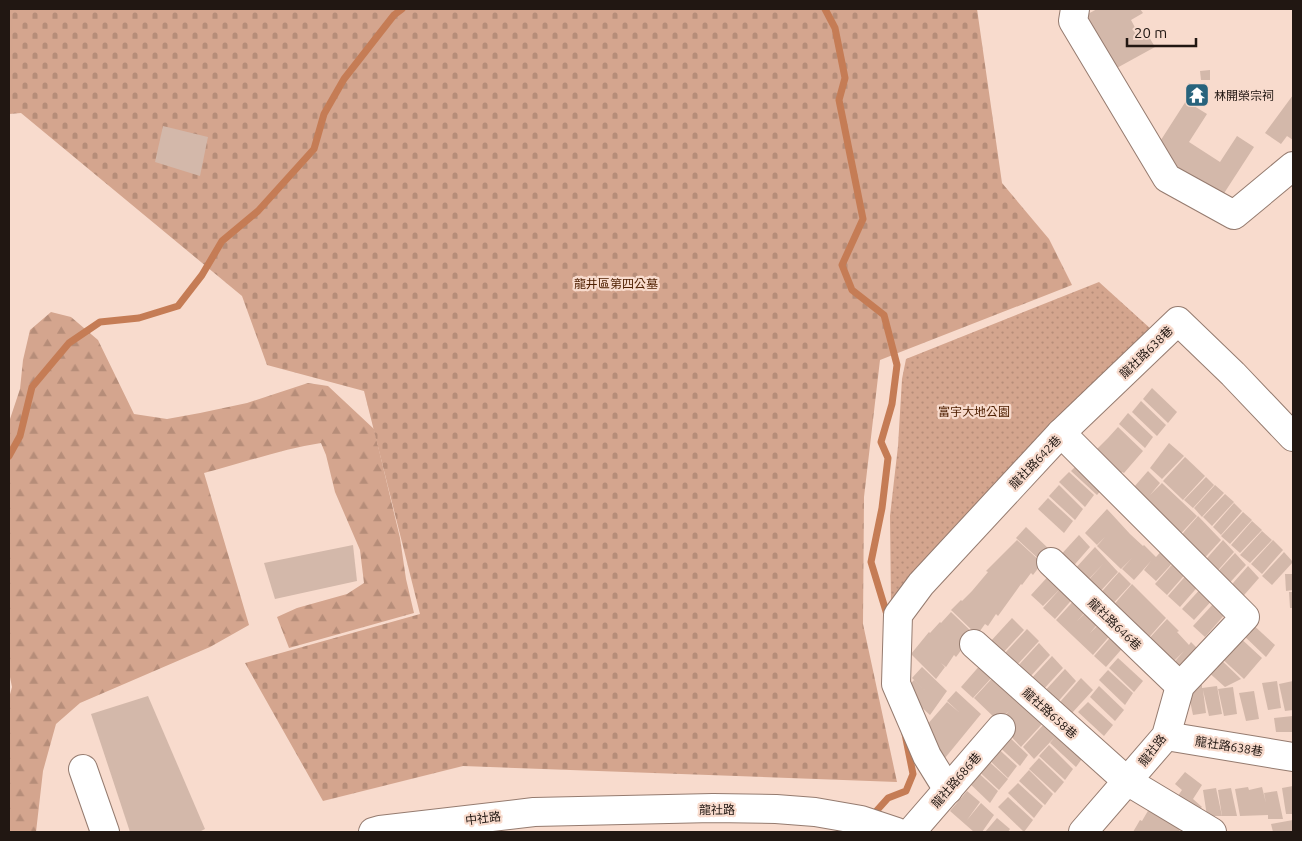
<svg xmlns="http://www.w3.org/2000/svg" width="1302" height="841" font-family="Ubuntu,'Noto Sans TC',sans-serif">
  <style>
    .forest { fill: url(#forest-firs) }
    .cemetery { fill: url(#cemetery-stones) }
    .park { fill: url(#park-dots) }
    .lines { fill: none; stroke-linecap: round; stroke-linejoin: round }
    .stream { stroke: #c57c55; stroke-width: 7 }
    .building { fill: #d3b8aa }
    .minor-casing { stroke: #957b6f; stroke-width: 30 }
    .minor { stroke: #fff; stroke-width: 28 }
    .labels { text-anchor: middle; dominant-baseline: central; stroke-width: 4.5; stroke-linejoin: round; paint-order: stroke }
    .poi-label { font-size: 12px; fill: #211712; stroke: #f8dbcd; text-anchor: start }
    .park-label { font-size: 12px; fill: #4f2002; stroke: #f8dbcd }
    .street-label { font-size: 12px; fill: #211712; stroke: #f8dbcd }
  </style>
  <defs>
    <pattern id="forest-firs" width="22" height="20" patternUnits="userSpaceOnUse" patternTransform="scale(1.25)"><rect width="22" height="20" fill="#d4a58e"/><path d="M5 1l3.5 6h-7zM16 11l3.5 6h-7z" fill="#b68d79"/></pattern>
    <pattern id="cemetery-stones" width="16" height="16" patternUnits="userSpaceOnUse" patternTransform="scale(1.25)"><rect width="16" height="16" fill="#d4a58e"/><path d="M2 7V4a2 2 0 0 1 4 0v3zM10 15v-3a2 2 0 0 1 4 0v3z" fill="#b68d79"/></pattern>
    <pattern id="park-dots" width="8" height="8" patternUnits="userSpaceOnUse" patternTransform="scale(1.25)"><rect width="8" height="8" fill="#d4a58e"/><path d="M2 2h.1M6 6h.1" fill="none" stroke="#b68d79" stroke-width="1.8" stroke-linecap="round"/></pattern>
  </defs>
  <rect width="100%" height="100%" fill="#f8dbcd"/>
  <path class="forest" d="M51 312 71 317 98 340 134 414 167 419 200 413 247 403 308 383 328 386 374 429 400 538 406 579 414 613 289 648 277 617 297 608 347 594 364 583 360 550 335 492 326 455 321 443C282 449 243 463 204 473L249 625 210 647 80 703 56 724 43 771 36 832H9V698L12 687 9 672V422L20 389 23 360 30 330Z"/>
  <path class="cemetery" d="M9 9H977L1002 183 1049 239 1072 285 880 360 864 497 863 624 897 782 463 766 323 801 245 663 420 614 364 391 267 365 242 296 21 113 9 114Z"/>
  <path class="park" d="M1099 282 1152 330 891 604 890 516 898 446 902 379 906 359Z"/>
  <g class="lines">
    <g class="stream">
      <path d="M825 9 835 28 845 78 839 100 863 219 842 265 852 290 884 315 897 365 892 404 881 442 888 458 882 508 871 562 888 618"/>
      <path d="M9 456 20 436 32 387 69 343 100 322 139 318 178 306 202 275 222 241 258 211 314 149 324 114 344 79 394 15 402 9"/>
      <path d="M871 817 888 798 906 791 913 774 905 734"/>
    </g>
  </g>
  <g class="building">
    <path d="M1097 9H1140L1143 13 1131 20 1139 35 1146 32 1155 47 1115 69 1086 15Z"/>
    <path d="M1210 70V80H1201L1200 71Z"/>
    <path d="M1293 95V140L1287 136 1281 144 1265 133Z"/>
    <path d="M1186 101 1207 114 1189 142 1220 162 1237 136 1254 147 1219 201 1150 157Z"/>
    <path d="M163 126 208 137 200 176 155 162Z"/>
    <path d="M1152 388 1177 412 1168 423 1143 399Z"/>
    <path d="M1141 401 1166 425 1157 436 1132 412Z"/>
    <path d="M1128 413 1153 437 1145 448 1119 424Z"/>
    <path d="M1118 427 1143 451 1124 473 1122 472 1114 482 1088 458 1108 438 1112 442 1108 438Z"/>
    <path d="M1169 443 1184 456 1162 479 1150 468Z"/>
    <path d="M1185 457 1205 476 1183 500 1163 481Z"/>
    <path d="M1081 461 1106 484 1097 495 1071 471Z"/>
    <path d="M1148 471 1160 483 1150 495 1162 483 1197 516 1175 540 1127 495Z"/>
    <path d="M1069 472 1094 495 1085 507 1059 482Z"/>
    <path d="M1206 477 1214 485 1193 508 1184 500Z"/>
    <path d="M1059 485 1083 509 1075 520 1049 496Z"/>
    <path d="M1215 485 1224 493 1202 517 1194 508Z"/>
    <path d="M1225 494 1234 502 1212 526 1203 517Z"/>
    <path d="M1048 498 1073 521 1064 533 1038 509Z"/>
    <path d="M1234 503 1242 511 1221 535 1213 527Z"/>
    <path d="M1107 509 1130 534 1143 546 1144 545 1156 557 1166 546 1177 558 1156 581 1144 570 1151 561 1134 580 1122 569 1132 558 1121 569 1097 546 1105 537 1097 545 1085 533Z"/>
    <path d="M1243 512 1252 520 1230 544 1221 536Z"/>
    <path d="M1198 516 1221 540 1200 563 1176 541Z"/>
    <path d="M1252 521 1262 530 1240 553 1231 545Z"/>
    <path d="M1026 527 1051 551 1042 562 1016 538Z"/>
    <path d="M1262 531 1272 540 1250 563 1240 555Z"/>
    <path d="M1079 535 1090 547 1069 571 1057 559Z"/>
    <path d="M1017 540 1042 563 1033 575 1031 573 1022 585 1021 584 998 616 996 614 988 626 985 624 977 635 951 610 961 600 962 601 972 591 988 572 986 571Z"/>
    <path d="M1223 540 1234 552 1213 576 1201 565Z"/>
    <path d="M1273 540 1283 550 1262 574 1251 564Z"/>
    <path d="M353 545 357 581 275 599 264 563Z"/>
    <path d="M1095 547 1118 572 1096 596 1084 585 1104 563 1085 583 1073 571Z"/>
    <path d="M1284 552 1293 562 1272 585 1262 576Z"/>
    <path d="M1235 553 1246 565 1224 589 1213 577Z"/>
    <path d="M1177 559 1188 571 1167 595 1155 584Z"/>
    <path d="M1248 566 1259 578 1238 602 1226 591Z"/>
    <path d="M1053 571 1076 595 1055 619 1043 608 1060 589 1043 606 1031 595Z"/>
    <path d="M1119 572 1131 584 1109 608 1097 597Z"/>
    <path d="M1189 572 1201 583 1180 607 1168 596Z"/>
    <path d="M1285 574H1293V590L1286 591Z"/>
    <path d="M1132 584 1166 618 1145 642 1110 609Z"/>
    <path d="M1204 585 1215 597 1194 620 1182 609Z"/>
    <path d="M1289 592H1293V608H1290Z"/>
    <path d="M1078 596 1089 608 1077 621 1090 608 1102 619 1090 633 1103 620 1114 631 1093 655 1056 620Z"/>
    <path d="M1215 602 1226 613 1205 637 1193 626Z"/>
    <path d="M951 612 976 636 965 645 956 657 954 655 946 667 941 663 945 667 936 679 911 654 929 632 930 633 940 622 941 623Z"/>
    <path d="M1012 618 1024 630 1002 654 990 642Z"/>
    <path d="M1167 619 1179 631 1177 632 1189 645 1191 642 1203 654 1181 678 1170 667 1184 651 1167 668 1145 643Z"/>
    <path d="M1250 622 1275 645 1266 657 1240 632Z"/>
    <path d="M1027 629 1039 641 1017 665 1005 653Z"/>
    <path d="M1115 632 1127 643 1106 667 1094 656Z"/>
    <path d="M1237 635 1262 658 1244 679 1218 655Z"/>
    <path d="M1039 643 1050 655 1029 678 1017 667Z"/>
    <path d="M1216 655 1241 679 1225 687 1206 670Z"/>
    <path d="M1052 656 1063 668 1042 691 1030 680Z"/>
    <path d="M1118 658 1143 681 1134 692 1109 668Z"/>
    <path d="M982 663 994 675 973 698 961 687Z"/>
    <path d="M922 667 947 691 930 715 904 691 914 680 933 698 912 678Z"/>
    <path d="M1065 669 1076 681 1055 705 1043 693Z"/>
    <path d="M1108 670 1133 693 1125 705 1099 680Z"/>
    <path d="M996 674 1043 723 1021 747 998 723 1009 711 998 721 974 698Z"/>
    <path d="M1081 678 1093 690 1072 713 1060 702Z"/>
    <path d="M1277 681 1281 708 1268 710 1262 683Z"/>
    <path d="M1293 681V710L1285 711 1279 684Z"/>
    <path d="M1202 685V688L1217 686 1222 714 1209 716 1203 690 1206 713 1193 715 1187 687Z"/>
    <path d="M1099 686 1124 710 1115 721 1090 697Z"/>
    <path d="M1233 687 1237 714 1224 716 1218 689Z"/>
    <path d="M956 691 981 714 945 758 919 734 947 702 960 713 947 701Z"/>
    <path d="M1254 691 1259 719 1246 721 1239 693Z"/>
    <path d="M148 696 205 829 199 832H130L91 714Z"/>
    <path d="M1088 702 1113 725 1104 736 1078 712Z"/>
    <path d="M1293 716V732H1276L1274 718Z"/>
    <path d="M1045 723 1084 756 1076 767 1050 743 1055 737 1034 759 1023 747Z"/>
    <path d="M1003 731 1028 755 1020 766 994 742Z"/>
    <path d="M992 743 1017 766 1008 778 983 754Z"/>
    <path d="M1049 745 1073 769 1065 780 1039 756Z"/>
    <path d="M983 756 1008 779 999 790 973 766Z"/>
    <path d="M1039 758 1064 782 1055 793 1029 769Z"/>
    <path d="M973 768 998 791 990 803 964 778Z"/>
    <path d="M1029 770 1053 794 1045 805 1019 781Z"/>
    <path d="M1185 772 1202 785 1193 799 1202 807 1192 815 1175 800 1182 790 1175 784Z"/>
    <path d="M1018 783 1043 806 1034 818 1008 793Z"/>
    <path d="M1293 786V814H1286L1282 788Z"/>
    <path d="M1248 787 1249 790 1262 787 1266 803 1264 793 1277 791 1283 819H1268V815L1240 816 1235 789Z"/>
    <path d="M1216 788 1222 816H1207L1203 790Z"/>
    <path d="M1231 788 1237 816H1222L1218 790Z"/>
    <path d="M967 791 980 802 967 820 981 803 994 815 982 832H974L950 811Z"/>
    <path d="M1008 797 1033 820 1024 832 998 807Z"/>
    <path d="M1152 804 1182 828 1178 832H1133L1140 820 1142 821Z"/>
    <path d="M997 818 1010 829 1008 832H985Z"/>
    <path d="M1293 820V832H1273L1271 824Z"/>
  </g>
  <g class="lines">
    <defs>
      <g id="minor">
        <path d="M1075 9 1073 21 1167 178 1234 215 1293 166"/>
        <path d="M1061 433 1245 617 1180 686 1166 736 1083 832"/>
        <path d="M1051 562 1180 686"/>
        <path d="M974 644 1127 781 1212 832"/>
        <path d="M1166 736 1293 757"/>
        <path d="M83 769 105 832"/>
        <path d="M948 790 927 756 896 684 898 615 921 584 1061 433 1178 321 1233 374 1293 437"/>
        <path d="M373 832 380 830 534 812 713 808 776 809 815 812 861 820 897 832"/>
        <path d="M911 832 1001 728"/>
      </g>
    </defs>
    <use href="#minor" class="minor-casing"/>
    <use href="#minor" class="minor"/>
  </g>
  <defs>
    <symbol id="temple-square" viewBox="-11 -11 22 22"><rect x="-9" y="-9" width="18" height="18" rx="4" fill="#28637c" stroke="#f8dbcd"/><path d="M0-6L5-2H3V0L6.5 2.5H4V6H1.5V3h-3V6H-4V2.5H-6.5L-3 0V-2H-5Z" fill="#fff"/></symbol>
  </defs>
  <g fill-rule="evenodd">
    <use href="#temple-square" x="1183" y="81" width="28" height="28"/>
  </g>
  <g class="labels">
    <g class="poi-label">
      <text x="1214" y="95">林開榮宗祠</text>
    </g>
    <g class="park-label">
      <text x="616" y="283">龍井區第四公墓</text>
      <text x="974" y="411">富宇大地公園</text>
    </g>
    <g class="street-label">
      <text transform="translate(1146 352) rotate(-44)">龍社路638巷</text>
      <text transform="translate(1035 462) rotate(-46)">龍社路642巷</text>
      <text transform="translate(1115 624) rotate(44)">龍社路646巷</text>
      <text transform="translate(1050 713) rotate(42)">龍社路658巷</text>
      <text transform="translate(1229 746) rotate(9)">龍社路638巷</text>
      <text transform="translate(1152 750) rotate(-52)">龍社路</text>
      <text transform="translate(956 780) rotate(-49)">龍社路686巷</text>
      <text x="717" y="809">龍社路</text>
      <text transform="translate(483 818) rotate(-7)">中社路</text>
    </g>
  </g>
  <rect width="1302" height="841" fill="none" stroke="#211712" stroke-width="20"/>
  <path d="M1127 38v8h69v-8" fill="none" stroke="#211712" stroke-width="2.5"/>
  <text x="1134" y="38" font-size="15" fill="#211712" stroke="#f8dbcd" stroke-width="4" paint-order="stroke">20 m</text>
</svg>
